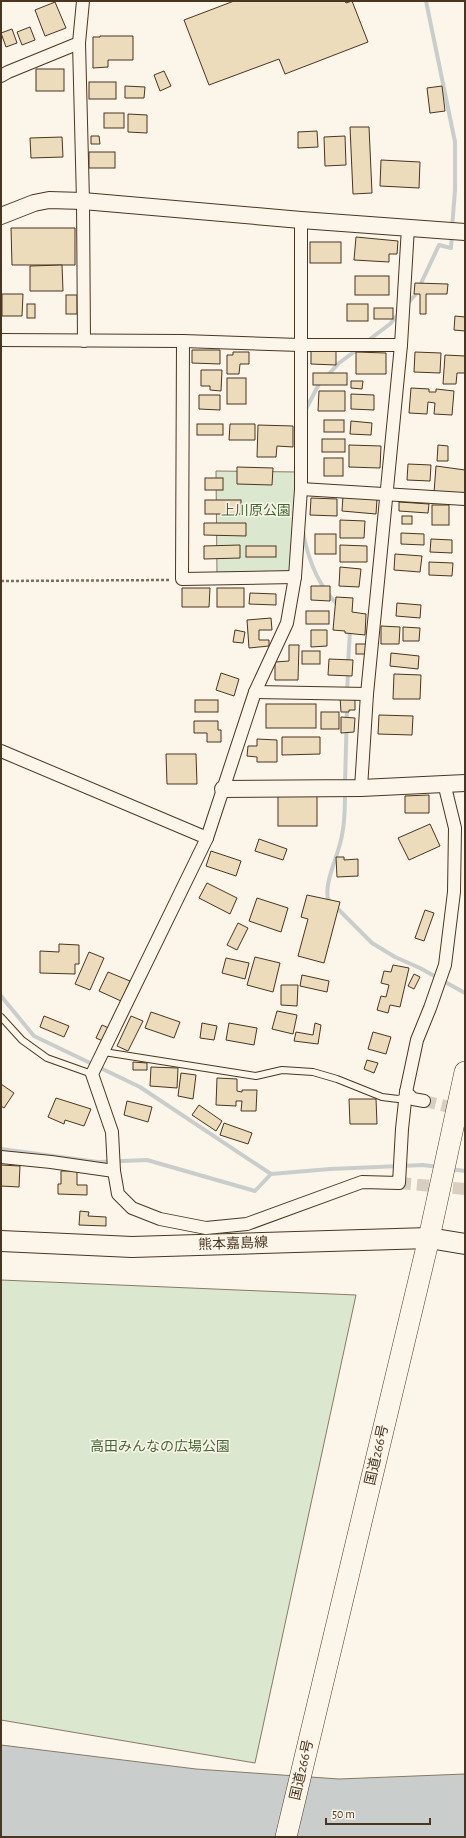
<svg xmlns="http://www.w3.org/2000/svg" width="466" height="1838" font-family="'Alegreya Sans','Noto Sans JP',sans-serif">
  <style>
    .green { fill: #dce7d0; stroke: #887966 }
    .water { fill: #c9cecd; stroke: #887966 }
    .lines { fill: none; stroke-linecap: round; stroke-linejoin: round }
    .stream { stroke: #c9cecd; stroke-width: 4 }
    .building { fill: #ecdcbc; stroke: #4a3520 }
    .minor-tunnel { stroke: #d8cfc1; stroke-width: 12; stroke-dasharray: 12 6; stroke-linecap: butt }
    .service-casing { stroke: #4a3520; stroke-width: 8 }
    .minor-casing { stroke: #4a3520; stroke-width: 14 }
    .tertiary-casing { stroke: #4a3520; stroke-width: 18 }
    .primary-casing { stroke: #4a3520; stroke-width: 22 }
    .trunk-casing { stroke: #4a3520; stroke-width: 22 }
    .path { stroke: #7f6f5c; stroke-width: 2.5; stroke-dasharray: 3 2; stroke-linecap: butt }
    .service { stroke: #fbf6e9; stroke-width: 6 }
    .minor { stroke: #fbf6e9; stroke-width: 12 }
    .tertiary { stroke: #fbf6e9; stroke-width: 16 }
    .primary { stroke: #fbf6e9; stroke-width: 20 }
    .trunk { stroke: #fbf6e9; stroke-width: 21 }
    .labels { text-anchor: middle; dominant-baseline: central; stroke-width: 3; stroke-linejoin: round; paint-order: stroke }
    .park-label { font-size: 14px; fill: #436837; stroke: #fbf6e9 }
    .street-label { font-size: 14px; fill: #4a3520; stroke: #fbf6e9 }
  </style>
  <rect width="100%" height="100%" fill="#fbf6e9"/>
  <g class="green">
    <path d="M216 471 298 472 292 577 217 574Z"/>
    <path d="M1 1280 356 1295 255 1763 1 1720Z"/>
  </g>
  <path class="water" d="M1 1745 196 1769 339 1779 465 1774V1837H1Z"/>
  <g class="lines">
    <g class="stream">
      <path d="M426 1 455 142V190L452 228"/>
      <path d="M407 304 416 294 439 245 451 248 452 234"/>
      <path d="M366 342 390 324 400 312"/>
      <path d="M327 376 339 363 358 349"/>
      <path d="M305 411 320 382"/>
      <path d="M303 532C308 559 318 586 338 605"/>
      <path d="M348 665 350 630"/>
      <path d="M347 693 348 672"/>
      <path d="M345 785 347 708"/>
      <path d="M345 792C345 806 345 821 342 835 339 855 324 881 328 899L372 943 395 957 420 968 465 993"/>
      <path d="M1 996 34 1036 140 1087 271 1174 330 1169 423 1165 439 1167"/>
      <path d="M1 1149 98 1162 147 1160 255 1191 271 1174"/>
      <path d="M450 1169 465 1171"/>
    </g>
  </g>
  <g class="building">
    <path d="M234 1H345L346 3 352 1 368 42 285 74 279 59 209 85 184 20Z"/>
    <path d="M55 2 66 28 45 36 35 10Z"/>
    <path d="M30 27 35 40 22 45 17 32Z"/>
    <path d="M12 29 17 43 6 47 1 33Z"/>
    <path d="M100 36H133V60H108V67L93 68V37H100Z"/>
    <rect x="36" y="69" width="28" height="22"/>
    <path d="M164 71 171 86 160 91 154 75Z"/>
    <rect x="89" y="82" width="27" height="17"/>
    <path d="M125 86 145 87 144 98H125Z"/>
    <path d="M442 86 445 111 430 113 427 88Z"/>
    <rect x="104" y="113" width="20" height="15"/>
    <path d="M128 114 147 115V133L128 132Z"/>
    <path d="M350 127H369L372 193 353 194Z"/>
    <path d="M317 131 318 147 298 148V132Z"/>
    <path d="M91 136H99L100 144H91Z"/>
    <path d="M345 136 346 165 325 166 324 137Z"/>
    <path d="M62 137 63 157 31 158 30 138Z"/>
    <rect x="89" y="152" width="26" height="16"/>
    <path d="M381 160 420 162 419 188 380 186Z"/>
    <path d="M11 228H75V265H12Z"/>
    <path d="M356 237 398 241 397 254H389V262L354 260Z"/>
    <rect x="310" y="242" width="31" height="21"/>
    <path d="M62 265 63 291H30V266Z"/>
    <rect x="355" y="276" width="34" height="19"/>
    <path d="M415 283 448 284 447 294H426V314H420V294H414Z"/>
    <path d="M2 294H23L22 316H2Z"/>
    <rect x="66" y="295" width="11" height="19"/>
    <rect x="27" y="304" width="8" height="14"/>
    <rect x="347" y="304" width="21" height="17"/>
    <rect x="374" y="308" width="19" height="11"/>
    <path d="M455 316 465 317V331L454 330Z"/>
    <path d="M192 350H220V364L192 363Z"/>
    <path d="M311 350 336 351V365L311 364Z"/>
    <path d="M233 352H249V364H240L239 374H227V355H233Z"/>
    <path d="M356 352 386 353V374H356Z"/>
    <path d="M415 352 441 353 440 373 414 372Z"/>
    <path d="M445 355 465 356V373H457L456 384H443Z"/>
    <path d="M201 370H222L221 391 210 390V386H201Z"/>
    <rect x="313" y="373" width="34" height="12"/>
    <rect x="227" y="378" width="19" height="26"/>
    <path d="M351 381H363L362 389 351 388Z"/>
    <path d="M411 388 429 389V392H436V389L454 391 452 415 434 414 435 403 428 402 427 414 409 413Z"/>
    <path d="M319 391H345V411H318Z"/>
    <path d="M351 394 374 395V410L351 409Z"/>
    <path d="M199 395H220V410L199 409Z"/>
    <rect x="324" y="420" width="20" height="12"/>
    <path d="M351 421 372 423 371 435 350 434Z"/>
    <rect x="197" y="424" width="26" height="11"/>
    <path d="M230 424H255V440H229Z"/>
    <path d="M258 425 293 426V447L277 446 276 457H257Z"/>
    <rect x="322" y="439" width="23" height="13"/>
    <path d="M349 445 381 446 380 468 349 467Z"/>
    <path d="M438 445 448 446V461H437Z"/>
    <rect x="324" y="458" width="19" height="18"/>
    <path d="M408 464 431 465 430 481 407 480Z"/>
    <path d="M436 466 465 470V495L434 493Z"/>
    <path d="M237 467 273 468 272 485 237 484Z"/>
    <rect x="205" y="478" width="18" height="12"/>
    <path d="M343 496 377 499 376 514 342 511Z"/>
    <path d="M311 498 337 499V516L310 515Z"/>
    <rect x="205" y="500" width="36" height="14"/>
    <path d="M399 502 429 504 428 513 399 511Z"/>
    <rect x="432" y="505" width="17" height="20"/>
    <rect x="402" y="516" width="10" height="8"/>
    <path d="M340 520 365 521 364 538H340Z"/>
    <path d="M204 523H246V536L204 535Z"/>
    <path d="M401 533 424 534V545L401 544Z"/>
    <rect x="315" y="534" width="21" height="20"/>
    <path d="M431 539 452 540V553L430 552Z"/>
    <path d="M240 545V558L204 559V546Z"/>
    <path d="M340 545 367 546V562H340Z"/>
    <rect x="246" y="546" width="30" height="11"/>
    <path d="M395 554 422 556 420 572 394 570Z"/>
    <path d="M429 562 453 563 452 576 429 575Z"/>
    <path d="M340 567 361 569 359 587 339 586Z"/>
    <path d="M311 586H330V601L311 600Z"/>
    <path d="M182 588H210L209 607H182Z"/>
    <rect x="217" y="588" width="27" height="19"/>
    <path d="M250 593 276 594V605L249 604Z"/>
    <path d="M336 597 353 598 352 612 366 614 365 635 345 633V631L333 630Z"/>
    <path d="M397 603 421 605 420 618 396 616Z"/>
    <rect x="306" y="611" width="23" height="13"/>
    <path d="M271 618 272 630H259V640H269V646L249 648 247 620Z"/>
    <path d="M381 626 400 627 399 644H381Z"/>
    <path d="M403 627 420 628 419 641H403Z"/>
    <path d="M235 630 245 632 243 643 233 642Z"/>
    <path d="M311 630H327V646L311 647Z"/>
    <rect x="356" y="644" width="11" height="10"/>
    <path d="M289 645H299L298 680H275V662L289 661Z"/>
    <rect x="302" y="651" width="18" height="13"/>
    <path d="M391 653 419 656 418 669 390 666Z"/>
    <path d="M329 659 353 660 352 676 328 675Z"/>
    <path d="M221 673 239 679 234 696 216 690Z"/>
    <path d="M394 674 421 675 420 699H393Z"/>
    <path d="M340 697 355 699V710H349V712H341Z"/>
    <rect x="195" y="700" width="23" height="12"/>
    <rect x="266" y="704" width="50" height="24"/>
    <rect x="321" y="712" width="18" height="17"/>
    <path d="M379 715 413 716 412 735 378 734Z"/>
    <path d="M341 717 355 718 354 732 341 733Z"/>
    <path d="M194 721H218V730H221V742H207V733H194Z"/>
    <path d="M282 737H320V754L282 755Z"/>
    <path d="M257 739 277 740V762H257V757L247 756 248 746H257Z"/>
    <path d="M166 754H196L197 784H167Z"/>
    <rect x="278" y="795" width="39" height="31"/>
    <path d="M429 795V813H405V796Z"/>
    <path d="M430 824 440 846 409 860 398 838Z"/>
    <path d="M259 839 287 849 283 860 255 851Z"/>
    <path d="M211 851 241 861 236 876 206 866Z"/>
    <path d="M336 857H344V860L358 859V876L337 877Z"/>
    <path d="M207 883 237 898 230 914 199 898Z"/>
    <path d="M307 895 340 902 324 963 298 956 308 919 301 917Z"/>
    <path d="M257 898 288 908 281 932 249 921Z"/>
    <path d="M425 910 434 913 424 941 415 938Z"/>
    <path d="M238 923 248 928 237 950 227 945Z"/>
    <path d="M59 944 79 945V964H75V974L40 973V951L59 952Z"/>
    <path d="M89 952 104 958 90 990 75 984Z"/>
    <path d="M255 957 280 963 273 992 247 985Z"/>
    <path d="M226 958 249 963 245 979 222 973Z"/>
    <path d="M393 965 409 968 400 1007 390 1005 388 1013 377 1010 381 996 386 997 389 985 381 983 384 971 391 972Z"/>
    <path d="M108 972 130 981 121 1001 99 991Z"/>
    <path d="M414 974 420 977 414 989 408 986Z"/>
    <path d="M302 975 329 981 327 992 300 986Z"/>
    <path d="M281 985H298L297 1006 281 1005Z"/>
    <path d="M277 1011 297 1015 293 1034 272 1029Z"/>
    <path d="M151 1012 180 1022 174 1038 145 1028Z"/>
    <path d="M44 1016 69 1026 64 1037 40 1027Z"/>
    <path d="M131 1016 143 1021 128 1051 117 1046Z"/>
    <path d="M202 1023 217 1026 214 1040 200 1038Z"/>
    <path d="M229 1023 257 1028 254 1045 226 1040Z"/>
    <path d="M315 1023 321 1025 318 1044 294 1041 296 1032 313 1035Z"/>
    <path d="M102 1025 111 1029 105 1042 96 1038Z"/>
    <path d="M373 1032 391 1037 386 1054 368 1049Z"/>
    <path d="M367 1060 378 1063 374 1073 364 1069Z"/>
    <path d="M133 1062 147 1063V1070H133Z"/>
    <path d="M151 1067 178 1068 177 1088 150 1086Z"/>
    <path d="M181 1073 196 1075 193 1099 178 1096Z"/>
    <path d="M217 1078 237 1079V1091L242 1092V1090H257L256 1111H241L242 1101H236V1106L216 1105Z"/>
    <path d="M1 1084 14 1093 4 1108 1 1106Z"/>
    <path d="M56 1098 91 1109 84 1126 65 1120 64 1124 48 1117Z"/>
    <path d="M349 1099H376L377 1124H350Z"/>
    <path d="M127 1101 152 1107 148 1122 124 1115Z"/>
    <path d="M199 1105 222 1121 216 1131 192 1115Z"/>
    <path d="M224 1123 252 1133 248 1144 220 1135Z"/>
    <path d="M1 1165 20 1166 19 1187 1 1186Z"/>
    <path d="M61 1171H77V1185H87V1195L58 1194V1184H61Z"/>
    <path d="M80 1211 89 1212 88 1216 106 1217V1226L79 1225Z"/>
  </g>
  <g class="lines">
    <g class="minor-tunnel">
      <path d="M424 1101 462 1110"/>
      <path d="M399 1183 465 1189"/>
    </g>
    <defs>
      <g id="service">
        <path d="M1 1017 22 1040 47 1058 92 1074"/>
        <path d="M104 1052 256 1076 282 1070 313 1072 337 1079 382 1097 398 1099 405 1097"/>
      </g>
      <g id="minor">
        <path d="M83 1 79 43 83 201 84 341"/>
        <path d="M1 76 8 72 79 43"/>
        <path d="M301 220V489L295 577 287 623 255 692 207 838 92 1074 112 1132 114 1171 118 1194 132 1208 160 1219 206 1228 247 1224 362 1182 399 1183 402 1129 406 1092"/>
        <path d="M1 340 183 341"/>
        <path d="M301 489 465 499"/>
        <path d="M295 577 182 579 183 341 300 345H401"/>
        <path d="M255 692 367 694"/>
        <path d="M1 751 207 838"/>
        <path d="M361 788 367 694 401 345 408 227"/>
        <path d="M424 1101 413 1099 406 1092 417 1040 430 1008 445 965 454 892 455 828 444 783"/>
        <path d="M1 1157 51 1162 114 1171"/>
      </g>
      <g id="tertiary">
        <path d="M1 216 34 203 49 200 83 201 301 220 465 232"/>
        <path d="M223 789 361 788 465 783"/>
      </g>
      <path id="primary" d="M1 1241 132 1247 429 1238 465 1244"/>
      <path id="trunk" d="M286 1837 429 1238 465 1072"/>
    </defs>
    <use href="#service" class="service-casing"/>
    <use href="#minor" class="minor-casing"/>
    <use href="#tertiary" class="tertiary-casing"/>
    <use href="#primary" class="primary-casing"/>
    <use href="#trunk" class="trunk-casing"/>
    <path class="path" d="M1 581 170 580"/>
    <use href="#service" class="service"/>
    <use href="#minor" class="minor"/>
    <use href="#tertiary" class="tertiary"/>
    <use href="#primary" class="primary"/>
    <use href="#trunk" class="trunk"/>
  </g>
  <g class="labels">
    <g class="park-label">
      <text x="256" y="511">上川原公園</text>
      <text x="160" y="1447">高田みんなの広場公園</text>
    </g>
    <g class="street-label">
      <text transform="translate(233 1244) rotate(-2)">熊本嘉島線</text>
      <text transform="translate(377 1455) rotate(-77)">国道266号</text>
      <text transform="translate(302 1770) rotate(-77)">国道266号</text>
    </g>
  </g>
  <rect width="466" height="1838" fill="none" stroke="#4a3520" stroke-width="4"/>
  <path d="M326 1818v6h104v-6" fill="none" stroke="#4a3520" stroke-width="2"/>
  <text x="332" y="1818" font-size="12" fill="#4a3520" stroke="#fbf6e9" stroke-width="3" paint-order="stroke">50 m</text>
</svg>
